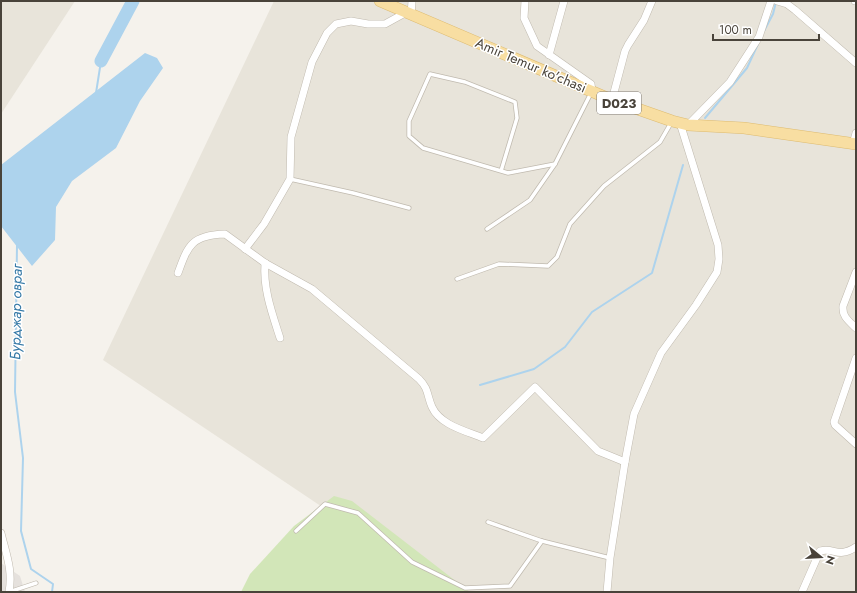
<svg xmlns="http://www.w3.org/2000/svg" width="857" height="593" font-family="Jost,sans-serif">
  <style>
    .residential { fill: #e8e4da }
    .industrial { fill: #e5e1dd }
    .green { fill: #d2e6b8 }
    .water { fill: #add3ed }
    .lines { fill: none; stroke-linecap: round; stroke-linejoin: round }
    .stream { stroke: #add3ed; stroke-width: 2 }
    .river { stroke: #add3ed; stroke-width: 13 }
    .lane-casing { stroke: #c0baaf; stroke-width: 5 }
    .street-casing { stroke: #c0baaf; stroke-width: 8 }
    .primary-casing { stroke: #ddbb71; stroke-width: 12 }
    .lane { stroke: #fff; stroke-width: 3.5 }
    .street { stroke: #fff; stroke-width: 7 }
    .primary { stroke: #f8dea2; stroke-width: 11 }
    .labels { text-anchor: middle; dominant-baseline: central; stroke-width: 3; stroke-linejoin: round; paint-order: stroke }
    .shield { fill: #fff; stroke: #807b75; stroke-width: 1 }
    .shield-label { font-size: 13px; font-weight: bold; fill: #49433a }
    .street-label { font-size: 14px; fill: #49433a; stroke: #fff }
    .water-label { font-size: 15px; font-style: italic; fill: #367aa7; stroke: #fff }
  </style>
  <rect width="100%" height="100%" fill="#f5f2ec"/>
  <g class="residential">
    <path d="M1 1H75L1 114Z"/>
    <path d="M274 1H856V592H449L103 360Z"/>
  </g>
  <path class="industrial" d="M1 563 20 576 25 592H1Z"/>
  <path class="green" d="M334 496 352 501 470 592H241L250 574 294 526Z"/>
  <path class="water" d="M145 53 157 58 163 68 140 101 116 148 72 181 56 207 55 240 32 266 1 226V165Z"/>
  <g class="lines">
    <g class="stream">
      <path d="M764 31 773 14 776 2"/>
      <path d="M96 93 101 61"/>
      <path d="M705 118 747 68 758 44"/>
      <path d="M17 245 15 392 23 458 21 531 31 569 53 584 52 592"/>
      <path d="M480 385 534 369 565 347 592 312 652 273 683 165"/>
    </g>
    <path class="river" d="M101 61 133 1"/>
    <defs>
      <g id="lane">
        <path d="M501 171 517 118 515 102 465 82 430 74 409 121V136L423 148 508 173 555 164"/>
        <path d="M290 179 353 193 409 208"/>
        <path d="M487 229 530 200 555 164 591 93"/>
        <path d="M457 279 499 264 548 266 557 257 570 224 604 186 660 142 671 123"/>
        <path d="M488 522 542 541 610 558"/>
        <path d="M296 531 325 504 358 513 412 562 465 588 510 586 542 541"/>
        <path d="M9 592 36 583"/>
      </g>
      <g id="street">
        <path d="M525 1 524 18 537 46 591 84 592 91"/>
        <path d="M777 1 787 4 795 10 856 63"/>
        <path d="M855 1H856"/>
        <path d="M411 15 412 1"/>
        <path d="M549 55 564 1"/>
        <path d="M612 100 625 51 628 45 644 20 652 1"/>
        <path d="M688 125 730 82 759 37 771 1"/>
        <path d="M853 144 856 133"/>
        <path d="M245 249 264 224 290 179 291 137 312 62 327 33 336 24 351 21 368 24H385L405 13"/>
        <path d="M265 263C263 289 272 313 280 338"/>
        <path d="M856 272 843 306C842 317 849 321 856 328"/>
        <path d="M178 273C188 245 192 235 225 234L265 263 312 289 419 379C429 389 427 396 432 407 440 425 466 431 483 438L535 387 598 451 625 462"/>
        <path d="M856 358 834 422 835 425 856 444"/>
        <path d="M1 533C6 554 13 570 9 592"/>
        <path d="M607 592 610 558 625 462 634 414 661 353 696 305 717 272 719 259 718 245 680 123"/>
        <path d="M802 592 820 551C835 547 837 559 856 547"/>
      </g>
      <path id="primary" d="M380 1 612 100 672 121 688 125 744 128 856 144"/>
    </defs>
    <use href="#lane" class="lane-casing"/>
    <use href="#street" class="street-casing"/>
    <use href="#primary" class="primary-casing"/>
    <use href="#lane" class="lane"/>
    <use href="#street" class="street"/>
    <use href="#primary" class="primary"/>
  </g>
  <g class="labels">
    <rect class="shield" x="597" y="92" width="44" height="22" rx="3"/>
    <g class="shield-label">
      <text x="619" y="103">D023</text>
    </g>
    <g class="street-label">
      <text transform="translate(531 65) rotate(23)">Amir Temur ko'chasi</text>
    </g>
    <g class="water-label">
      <text transform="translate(16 312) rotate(-89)">Бурджар овраг</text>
    </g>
  </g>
  <rect width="857" height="593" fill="none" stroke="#49433a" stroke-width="4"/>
  <g transform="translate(821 557) rotate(108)" stroke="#ffffff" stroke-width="3" paint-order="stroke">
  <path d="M0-3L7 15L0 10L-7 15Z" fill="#49433a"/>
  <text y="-6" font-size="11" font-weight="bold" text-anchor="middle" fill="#49433a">N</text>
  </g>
  <path d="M713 34v6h106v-6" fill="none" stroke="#49433a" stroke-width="2"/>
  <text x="719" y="34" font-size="12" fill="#49433a" stroke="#ffffff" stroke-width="3" paint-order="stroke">100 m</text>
</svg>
